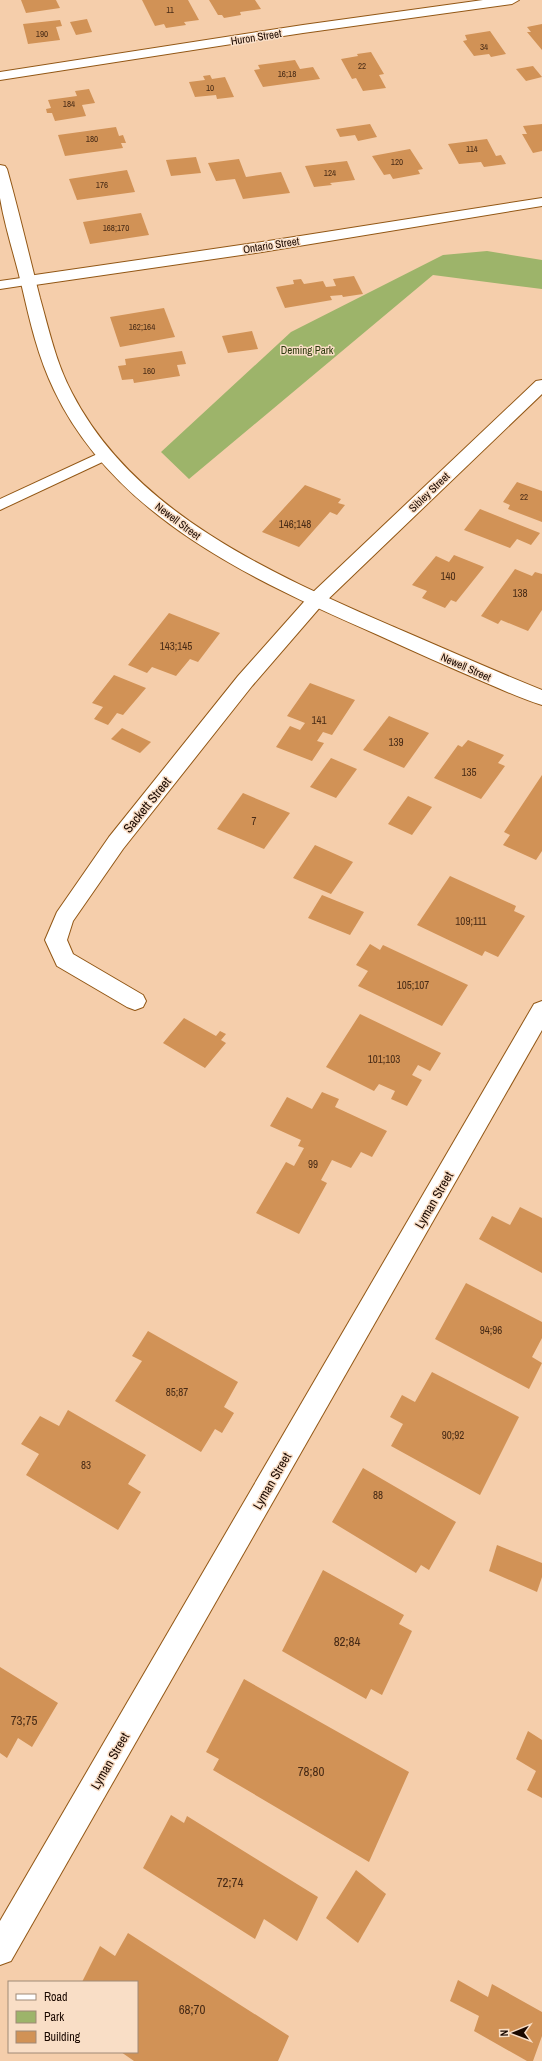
<svg xmlns="http://www.w3.org/2000/svg" width="542" height="2061" font-family="'Archivo Narrow',sans-serif">
  <style>
    .green { fill: #9db46a }
    .building { fill: #d19256 }
    .lines { fill: none; stroke-linecap: round; stroke-linejoin: round }
    .lane-casing { stroke: #925715; stroke-width: 2 }
    .street-casing { stroke: #925715; stroke-width: 2 }
    .secondary-casing { stroke: #925715; stroke-width: 2 }
    .lane { fill: #fff; fill-rule: evenodd }
    .street { fill: #fff; fill-rule: evenodd }
    .secondary { fill: #fff; fill-rule: evenodd }
    .labels { text-anchor: middle; dominant-baseline: central; stroke-width: 3; stroke-linejoin: round; paint-order: stroke }
    .far-number-label { font-size: 9px; fill: #482b16 }
    .far-street-label { font-size: 11px; fill: #1b0900; stroke: #f9dec6 }
    .far-park-label { font-size: 11px; fill: #2c380c; stroke: #f9dec6 }
    .number-label { font-size: 11px; fill: #482b16 }
    .street-label { font-size: 13px; fill: #1b0900; stroke: #f9dec6 }
    .near-number-label { font-size: 13px; fill: #482b16 }
  </style>
  <rect width="100%" height="100%" fill="#f5ceab"/>
  <path class="green" d="M487 251 542 260V289L433 275 189 479 161 452 291 332 443 255Z"/>
  <g class="building">
    <path d="M21 0H56L60 8 26 13Z"/>
    <path d="M142 0H188L199 20 184 22 186 25 166 28 164 24 155 26Z"/>
    <path d="M209 0H255L261 9 240 12 241 15 224 18 222 15H218Z"/>
    <path d="M87 19 92 32 76 35 70 22Z"/>
    <path d="M60 20 62 26 56 27 60 40 28 44 23 24Z"/>
    <path d="M542 24V50L527 32H531L527 27Z"/>
    <path d="M490 31 506 54 491 57 489 54 474 56 463 41 467 40 465 35Z"/>
    <path d="M371 52 384 74 379 75 386 88 363 91 356 78 352 79 341 59 358 56 357 54Z"/>
    <path d="M295 60 300 69 313 67 320 79 263 87 254 70 260 69 258 65Z"/>
    <path d="M533 66 542 77 526 81 516 69Z"/>
    <path d="M210 75 212 79 225 77 234 97 217 99 216 95 195 97 189 82 205 80 203 76Z"/>
    <path d="M89 89 95 103 82 105 86 116 55 121 52 113H47L46 109 51 108 48 100 77 96 75 91Z"/>
    <path d="M370 124 377 137 358 141 355 135 340 137 336 129Z"/>
    <path d="M542 124V151L533 153 522 134H527L523 126Z"/>
    <path d="M116 127 119 136 123 135 126 143H121L123 148 65 156 58 135Z"/>
    <path d="M487 139 496 156 501 155 506 164 484 167 481 162 459 164 448 144Z"/>
    <path d="M410 149 423 169 418 170 420 174 393 179 390 174 384 175 372 156Z"/>
    <path d="M196 157 201 173 171 176 166 160Z"/>
    <path d="M239 159 246 177 281 172 290 193 243 199 235 179 216 181 208 163Z"/>
    <path d="M347 161 355 180 330 183 332 185 314 187 305 166Z"/>
    <path d="M127 170 135 192 77 200 69 179Z"/>
    <path d="M141 213 149 235 90 244 83 222Z"/>
    <path d="M354 276 363 294 343 297 342 295 330 296 332 300 285 308 276 287 294 284 293 280 301 279 304 284 323 281 326 287 336 286 333 279Z"/>
    <path d="M164 308 175 337 120 347 110 317Z"/>
    <path d="M252 331 258 349 228 353 222 336Z"/>
    <path d="M182 351 186 364 177 365 180 376 134 383 133 379 122 380 118 366 126 365 125 359Z"/>
    <path d="M517 482 542 491V522L508 509 510 505 503 502Z"/>
    <path d="M305 485 341 499 338 503 345 505 337 515 330 512 299 547 262 532Z"/>
    <path d="M480 509 540 533 531 545 517 539 510 548 464 530Z"/>
    <path d="M454 555 484 567 456 602 451 600 445 608 422 598 427 591 412 585 436 556 449 562Z"/>
    <path d="M515 569 532 576 535 572 542 574V610L528 631 501 620 498 624 481 616Z"/>
    <path d="M169 613 220 633 198 662 190 659 176 676 152 667 147 673 128 665Z"/>
    <path d="M114 675 146 688 123 715 117 713 108 725 94 719 103 707 92 703Z"/>
    <path d="M310 683 355 700 332 735 323 732 317 741 324 743 312 761 276 747 290 726 300 730 305 723 287 716Z"/>
    <path d="M389 716 429 733 404 768 363 750Z"/>
    <path d="M122 728 151 742 140 753 111 739Z"/>
    <path d="M468 740 504 755 498 763 505 766 481 799 434 778 458 745 462 747Z"/>
    <path d="M331 758 357 769 336 798 310 787Z"/>
    <path d="M542 775V851L536 860 503 845 510 835 504 832Z"/>
    <path d="M243 793 290 813 264 849 217 829Z"/>
    <path d="M408 796 432 807 412 835 388 824Z"/>
    <path d="M315 845 353 862 331 894 293 878Z"/>
    <path d="M450 876 516 906 514 911 525 916 498 957 485 951 482 956 417 925Z"/>
    <path d="M322 895 364 912 350 935 308 918Z"/>
    <path d="M370 944 380 950 383 945 468 985 442 1026 358 986 368 971 356 965Z"/>
    <path d="M360 1014 441 1053 430 1071 418 1065 412 1075 422 1080 407 1106 391 1099 395 1091 379 1084 374 1091 326 1067Z"/>
    <path d="M184 1018 216 1036 220 1031 226 1034 221 1040 226 1043 205 1068 163 1043Z"/>
    <path d="M322 1092 339 1099 335 1107 387 1131 372 1157 361 1152 351 1168 332 1160 321 1180 327 1183 299 1234 256 1213 286 1162 294 1166 304 1148 298 1146 301 1140 270 1126 287 1097 312 1109Z"/>
    <path d="M520 1207 542 1218V1273L479 1239 492 1216 510 1225Z"/>
    <path d="M466 1283 542 1322V1338L532 1357 542 1363 529 1389 435 1339Z"/>
    <path d="M148 1331 238 1382 224 1407 234 1413 222 1433 215 1429 201 1452 115 1401 142 1361 132 1356Z"/>
    <path d="M432 1372 519 1417 480 1495 391 1446 403 1424 390 1417 402 1395 415 1402Z"/>
    <path d="M68 1410 146 1455 128 1484 141 1492 118 1530 26 1475 39 1454 21 1444 40 1416 59 1426Z"/>
    <path d="M363 1468 456 1522 429 1570 421 1565 416 1573 332 1522Z"/>
    <path d="M497 1545 542 1563V1577L537 1592 489 1571Z"/>
    <path d="M323 1570 404 1615 399 1624 412 1631 382 1695 371 1689 366 1699 282 1651Z"/>
    <path d="M0 1667 58 1703 32 1747 18 1738 7 1758 0 1753Z"/>
    <path d="M244 1679 409 1772 369 1862 213 1770 219 1759 206 1752Z"/>
    <path d="M528 1731 542 1740V1798L527 1790 536 1771 516 1759Z"/>
    <path d="M171 1815 184 1823 187 1816 318 1897 297 1941 264 1919 255 1939 143 1868Z"/>
    <path d="M356 1870 386 1894 358 1943 326 1918Z"/>
    <path d="M128 1933 289 2036 278 2061H134L121 2052H137V1982H82L100 1946 115 1956Z"/>
    <path d="M458 1980 488 1997 492 1984 542 2012V2036L533 2061H527L474 2031 479 2016 450 2001Z"/>
  </g>
  <g class="lines">
    <defs>
      <g id="lane">
        <path d="M28 277 34 281 33 284 0 289V281Z"/>
        <path d="M106 450 111 452 113 455 111 458 0 510V499Z"/>
      </g>
      <g id="street">
        <path d="M483 0H519L512 4 303 33 0 80V72L303 25Z"/>
        <path d="M542 198V206L262 252 28 286 22 284 20 281 22 278 28 276 262 242Z"/>
        <path d="M542 380V394L322 605 252 686 123 849 73 921 67 940 73 954 143 995 146 1001 143 1007 135 1010 127 1007 57 966 45 940 57 912 109 837 238 676 310 595 536 381Z"/>
      </g>
      <g id="secondary">
        <path d="M0 165 5 166 7 169C19 212 29 255 40 298 49 330 56 363 72 393 135 515 275 575 394 627 443 648 492 670 542 690V705C522 699 503 690 484 682 449 667 413 651 378 635 255 581 115 518 54 390 38 357 30 322 22 287 15 257 5 228 0 198 0 187 0 175 0 165Z"/>
        <path d="M542 1001V1030L11 1961 0 1965V1921L534 1004Z"/>
      </g>
    </defs>
    <use href="#lane" class="lane-casing"/>
    <use href="#street" class="street-casing"/>
    <use href="#secondary" class="secondary-casing"/>
    <use href="#lane" class="lane"/>
    <use href="#street" class="street"/>
    <use href="#secondary" class="secondary"/>
  </g>
  <g class="labels">
    <g class="far-number-label">
      <text x="170" y="10">11</text>
      <text x="42" y="34">190</text>
      <text x="484" y="47">34</text>
      <text x="362" y="66">22</text>
      <text x="287" y="74">16;18</text>
      <text x="210" y="88">10</text>
      <text x="69" y="104">184</text>
      <text x="92" y="139">180</text>
      <text x="472" y="149">114</text>
      <text x="397" y="162">120</text>
      <text x="330" y="173">124</text>
      <text x="102" y="185">176</text>
      <text x="116" y="228">168;170</text>
      <text x="142" y="327">162;164</text>
      <text x="149" y="371">160</text>
      <text x="524" y="497">22</text>
    </g>
    <g class="far-street-label">
      <text transform="translate(256 37) rotate(-9)">Huron Street</text>
      <text transform="translate(271 245) rotate(-9)">Ontario Street</text>
      <text transform="translate(429 492) rotate(-44)">Sibley Street</text>
      <text transform="translate(178 521) rotate(37)">Newell Street</text>
      <text transform="translate(466 667) rotate(24)">Newell Street</text>
    </g>
    <g class="far-park-label">
      <text x="307" y="350">Deming Park</text>
    </g>
    <g class="number-label">
      <text x="295" y="524">146;148</text>
      <text x="448" y="576">140</text>
      <text x="520" y="593">138</text>
      <text x="176" y="646">143;145</text>
      <text x="319" y="720">141</text>
      <text x="396" y="742">139</text>
      <text x="469" y="772">135</text>
      <text x="254" y="821">7</text>
      <text x="471" y="921">109;111</text>
      <text x="413" y="985">105;107</text>
      <text x="384" y="1059">101;103</text>
      <text x="313" y="1164">99</text>
      <text x="491" y="1330">94;96</text>
      <text x="177" y="1392">85;87</text>
      <text x="453" y="1435">90;92</text>
      <text x="86" y="1465">83</text>
      <text x="378" y="1495">88</text>
    </g>
    <g class="street-label">
      <text transform="translate(147 805) rotate(-51)">Sackett Street</text>
      <text transform="translate(434 1200) rotate(-60)">Lyman Street</text>
      <text transform="translate(272 1481) rotate(-60)">Lyman Street</text>
      <text transform="translate(110 1761) rotate(-60)">Lyman Street</text>
    </g>
    <g class="near-number-label">
      <text x="347" y="1641">82;84</text>
      <text x="24" y="1720">73;75</text>
      <text x="311" y="1771">78;80</text>
      <text x="230" y="1882">72;74</text>
      <text x="192" y="2009">68;70</text>
    </g>
  </g>
  <rect x="8" y="1981" width="130" height="72" fill="#f9dec6" stroke="#a08977"/>
  <rect x="16" y="1994" width="20" height="6" fill="#ffffff" stroke="#a08977"/>
  <text x="44" y="2001" font-size="12" fill="#1b0900">Road</text>
  <rect x="16" y="2011" width="20" height="12" fill="#9db46a" stroke="#a08977"/>
  <text x="44" y="2021" font-size="12" fill="#1b0900">Park</text>
  <rect x="16" y="2031" width="20" height="12" fill="#d19256" stroke="#a08977"/>
  <text x="44" y="2041" font-size="12" fill="#1b0900">Building</text>
  <g transform="translate(514 2033) rotate(269)" stroke="#f9dec6" stroke-width="3" paint-order="stroke">
  <path d="M0-3L7 15L0 10L-7 15Z" fill="#1b0900"/>
  <text y="-6" font-size="11" font-weight="bold" text-anchor="middle" fill="#1b0900">N</text>
  </g>
</svg>
